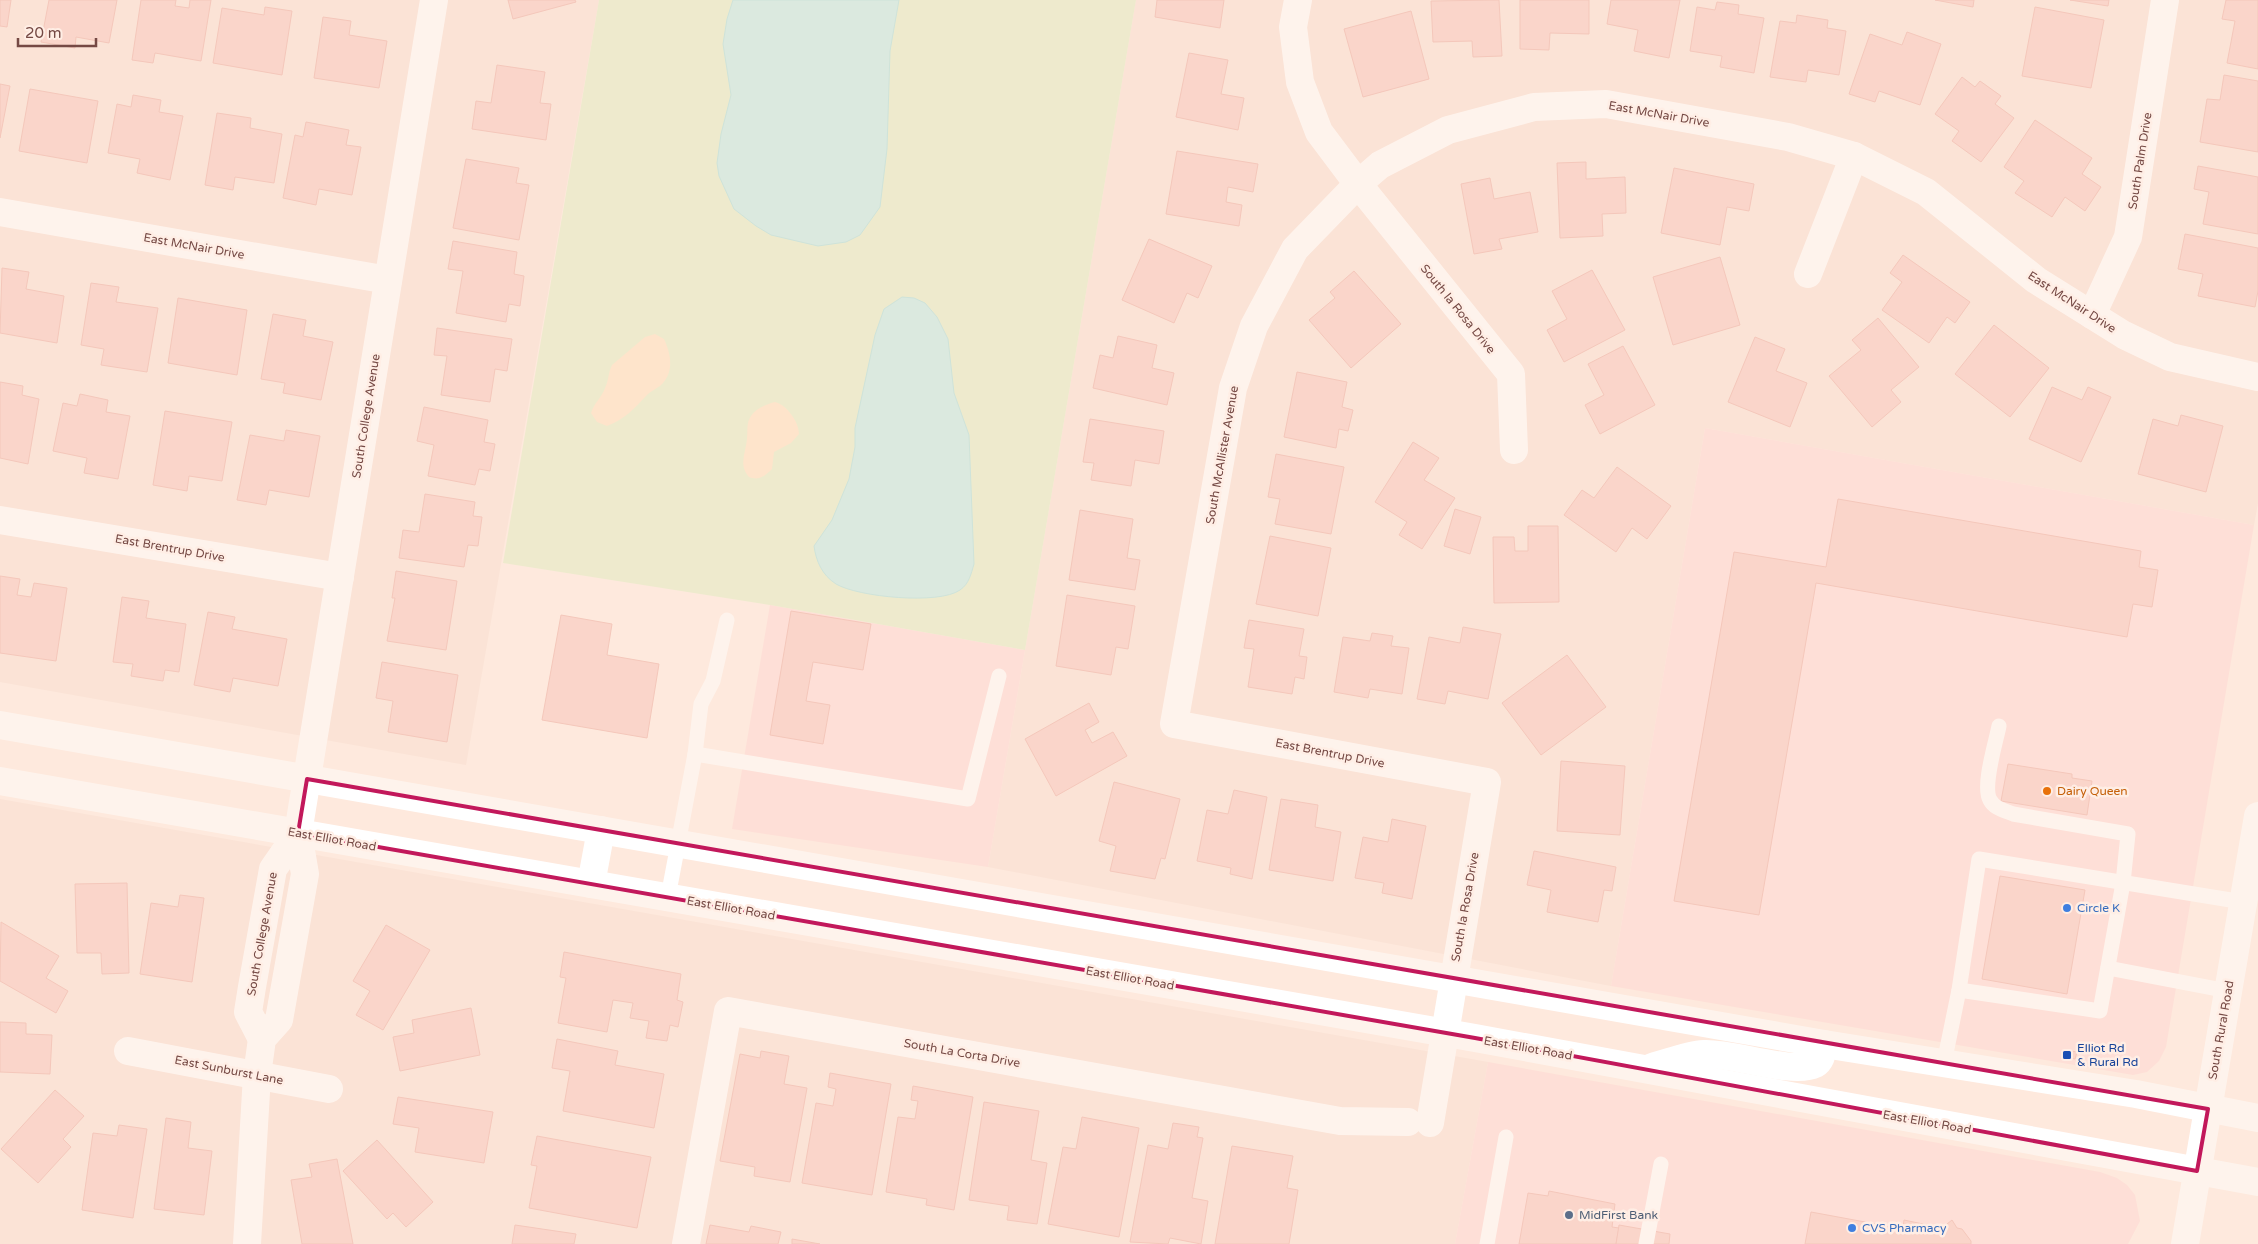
<svg xmlns="http://www.w3.org/2000/svg" width="2258" height="1244" font-family="'Varela Round',sans-serif">
  <style>
    .residential { fill: #f8dbce }
    .commercial { fill: #ffd3d0 }
    .green { fill: #dbecbb }
    .sand { fill: #ffddb6 }
    .water { fill: #b1e8e3; stroke: #96dbd5 }
    .building { fill: #f6bdb3; stroke: #e99e92 }
    .lines { fill: none; stroke-linecap: round; stroke-linejoin: round }
    .lane { stroke: #fff; stroke-width: 15 }
    .street { stroke: #fff; stroke-width: 28 }
    .secondary { stroke: #fff; stroke-width: 28 }
    .marked { fill: none; stroke: #c2185b; stroke-width: 4; stroke-linejoin: round }
    .food-dot { fill: #e8710a; stroke: #ffeee5; stroke-width: 2 }
    .shop-dot { fill: #3f7fe0; stroke: #ffeee5; stroke-width: 2 }
    .transit-dot { fill: #1a4fb4; stroke: #ffeee5; stroke-width: 2 }
    .service-dot { fill: #5c6f8a; stroke: #ffeee5; stroke-width: 2 }
    .labels { text-anchor: middle; dominant-baseline: central; stroke-width: 5; stroke-linejoin: round; paint-order: stroke }
    .street-label { font-size: 12px; fill: #754944; stroke: #ffeee5 }
    .food-label { font-size: 12px; fill: #c56008; stroke: #ffeee5; text-anchor: start }
    .shop-label { font-size: 12px; fill: #366cbe; stroke: #ffeee5; text-anchor: start }
    .transit-label { font-size: 12px; fill: #164399; stroke: #ffeee5; text-anchor: start }
    .service-label { font-size: 12px; fill: #4e5e75; stroke: #ffeee5; text-anchor: start }
  </style>
  <rect width="100%" height="100%" fill="#fee9dd"/>
  <g class="residential">
    <path d="M0 0H599L466 765 0 682Z"/>
    <path d="M1136 0H2258V503L2254 525 1705 428 1611 986 988 867Z"/>
    <path d="M0 799 1488 1062 1455 1244H0Z"/>
  </g>
  <g class="commercial">
    <path d="M1705 428 2254 525 2166 1047 2159 1061 2147 1072 2133 1075 1611 986Z"/>
    <path d="M770 605 1025 650 988 867 732 829Z"/>
    <path d="M1488 1062 2100 1172 2117 1178 2127 1185 2135 1195 2140 1221 2128 1244H1455Z"/>
  </g>
  <path class="green" d="M599 0H1136L1025 650 770 605 503 563Z"/>
  <g class="sand">
    <path d="M655 334 664 339C671 354 675 373 660 386 656 389 651 391 647 395 634 409 625 419 607 426L597 422 591 413C594 403 602 397 605 388 609 380 608 373 612 365L645 337Z"/>
    <path d="M775 402C787 405 799 422 799 434L791 443 774 452 772 469C765 476 759 481 749 477 738 465 746 452 747 439 748 430 746 423 751 416 756 408 767 404 775 402Z"/>
  </g>
  <g class="water">
    <path d="M733 0H899L890 51 887 149 880 207 860 235 846 242 818 246 771 235 756 226 734 209 719 176 717 163 721 134 731 95 723 44 727 19Z"/>
    <path d="M902 297 914 298 925 303 937 317 948 339 954 393 969 435 974 564C971 574 969 584 960 590 939 605 858 597 836 584 822 575 816 561 814 546L832 520 849 479 855 447V428L875 335 884 309Z"/>
  </g>
  <g class="building">
    <path d="M0 0H11L7 27 0 26Z"/>
    <path d="M49 0H117L109 43 76 37 75 48 41 42Z"/>
    <path d="M141 0H176L175 6 189 8 190 0H211L201 61 155 53 153 63 132 60Z"/>
    <path d="M508 0H575L576 2 513 19Z"/>
    <path d="M1157 0H1224L1220 28 1155 17Z"/>
    <path d="M1499 0 1502 56 1473 57 1472 41 1433 42 1431 1Z"/>
    <path d="M1520 0H1589V34L1550 33 1549 50 1520 49Z"/>
    <path d="M1611 0H1680L1669 58 1634 51 1638 30 1607 24Z"/>
    <path d="M1935 0H1974L1973 7Z"/>
    <path d="M2070 0H2109L2108 6Z"/>
    <path d="M2226 0H2258V69L2227 63 2235 21 2222 19Z"/>
    <path d="M1717 2 1739 5 1738 14 1764 18 1754 73 1720 67 1722 56 1690 51 1697 7 1715 10Z"/>
    <path d="M265 7 292 11 282 75 213 63 222 8 264 15Z"/>
    <path d="M2035 7 2104 20 2091 88 2022 76Z"/>
    <path d="M1411 11 1429 79 1363 97 1344 29Z"/>
    <path d="M1797 15 1828 20 1827 28 1846 31 1839 75 1808 70 1806 82 1770 77 1780 21 1796 23Z"/>
    <path d="M323 17 351 21 349 35 387 41 379 88 314 78Z"/>
    <path d="M1907 32 1941 44 1920 105 1879 91 1875 102 1849 94 1870 34 1902 45Z"/>
    <path d="M1189 53 1228 60 1221 94 1244 98 1238 130 1176 117Z"/>
    <path d="M497 65 545 72 540 103 551 104 546 140 472 129 476 101 491 103Z"/>
    <path d="M2224 75 2258 81V152L2200 142 2207 99 2220 100Z"/>
    <path d="M1962 77 1975 87 1980 81 2001 96 1995 104 2014 118 1981 162 1952 141 1959 131 1935 114Z"/>
    <path d="M0 84 10 86 0 138Z"/>
    <path d="M30 89 98 101 87 163 19 151Z"/>
    <path d="M133 95 161 100 159 112 183 116 170 180 137 173 140 159 108 153 117 104 131 107Z"/>
    <path d="M217 113 251 118 250 128 282 134 274 183 235 177 233 190 205 185Z"/>
    <path d="M2035 120 2092 158 2082 174 2101 187 2085 211 2065 197 2052 217 2015 193 2024 181 2004 167Z"/>
    <path d="M306 122 349 130 346 145 361 147 352 195 319 189 316 205 283 198 295 135 303 137Z"/>
    <path d="M1177 151 1258 164 1253 192 1228 187 1226 202 1242 205 1239 226 1166 214Z"/>
    <path d="M466 159 519 168 516 183 529 185 519 240 453 228Z"/>
    <path d="M1586 162V179L1625 177 1626 213 1602 214 1603 236 1560 238 1557 163Z"/>
    <path d="M2198 166 2258 177V234L2203 224 2209 192 2194 189Z"/>
    <path d="M1674 168 1754 184 1749 211 1727 207 1720 245 1661 233Z"/>
    <path d="M1490 178 1494 199 1530 192 1538 232 1499 239 1502 249 1474 254 1461 184Z"/>
    <path d="M2185 234 2258 248V291L2255 307 2198 296 2203 274 2178 269Z"/>
    <path d="M1149 239 1212 266 1198 298 1187 293 1174 323 1122 300Z"/>
    <path d="M453 241 517 252 514 274 524 276 520 306 509 304 506 322 456 313 463 271 448 269Z"/>
    <path d="M1903 255 1970 302 1955 323 1947 317 1929 343 1882 310 1902 282 1890 273Z"/>
    <path d="M1720 257 1740 325 1673 345 1653 277Z"/>
    <path d="M2 268 29 272 26 289 64 296 57 343 0 333Z"/>
    <path d="M1592 270 1625 330 1564 362 1547 330 1567 319 1552 291Z"/>
    <path d="M1354 271 1401 324 1351 368 1309 320 1335 298 1330 292Z"/>
    <path d="M91 283 119 287 116 302 158 308 147 372 101 365 104 349 81 345Z"/>
    <path d="M178 298 247 310 237 375 168 363Z"/>
    <path d="M273 314 306 320 303 336 333 342 321 400 283 393 285 383 261 379Z"/>
    <path d="M1878 318 1919 367 1891 390 1901 402 1872 427 1829 376 1861 350 1852 340Z"/>
    <path d="M1994 325 2049 368 2010 417 1955 374Z"/>
    <path d="M437 328 512 339 507 371 495 369 490 402 441 395 447 356 434 355Z"/>
    <path d="M1118 336 1157 345 1152 368 1174 373 1167 405 1093 388 1100 355 1113 358Z"/>
    <path d="M1755 337 1785 349 1776 371 1807 383 1790 427 1728 402Z"/>
    <path d="M1623 346 1655 405 1600 434 1585 405 1604 395 1588 364Z"/>
    <path d="M1297 372 1347 382 1342 407 1353 410 1348 431 1339 429 1336 448 1284 437Z"/>
    <path d="M0 382 23 386 22 395 39 399 28 464 0 458Z"/>
    <path d="M2052 387 2082 400 2088 387 2111 397 2081 462 2029 439Z"/>
    <path d="M80 394 108 400 106 412 130 416 118 479 84 473 87 458 53 451 63 403 77 406Z"/>
    <path d="M424 407 488 420 484 442 495 444 490 471 479 469 475 485 428 476 434 445 417 441Z"/>
    <path d="M165 411 232 422 222 481 189 476 187 491 153 485Z"/>
    <path d="M2181 415 2223 426 2206 492 2138 474 2153 419 2178 426Z"/>
    <path d="M1090 419 1164 431 1159 464 1135 460 1131 486 1091 480 1094 463 1083 462Z"/>
    <path d="M286 430 320 436 309 497 269 490 266 505 237 500 250 435 284 441Z"/>
    <path d="M1413 442 1439 458 1424 480 1455 498 1422 549 1399 535 1407 522 1375 502Z"/>
    <path d="M1276 454 1344 467 1331 534 1275 524 1280 499 1268 497Z"/>
    <path d="M1617 467 1671 506 1647 539 1632 528 1616 552 1564 515 1582 490 1594 498Z"/>
    <path d="M425 494 475 502 473 516 482 517 478 546 468 545 464 567 399 558 403 530 419 532Z"/>
    <path d="M1838 499 2141 551 2139 567 2158 570 2152 607 2133 604 2127 637 1816 583 1759 915 1674 901 1734 552 1826 567Z"/>
    <path d="M1455 509 1481 517 1470 554 1444 546Z"/>
    <path d="M1080 510 1133 519 1127 558 1140 560 1135 590 1069 580Z"/>
    <path d="M1528 526H1558L1559 602 1494 603 1493 537H1514L1515 551H1528Z"/>
    <path d="M1270 536 1331 548 1318 616 1256 604Z"/>
    <path d="M396 571 457 581 446 650 387 641 395 598H392Z"/>
    <path d="M0 576 20 579 17 595 31 597 34 583 67 588 56 661 0 653Z"/>
    <path d="M1067 595 1135 606 1128 649 1116 647 1111 675 1056 666Z"/>
    <path d="M122 597 149 601 146 618 186 624 179 672 165 670 163 681 131 676 133 664 113 662Z"/>
    <path d="M791 611 871 624 863 670 813 662 806 701 830 705 823 744 770 735Z"/>
    <path d="M208 612 235 617 232 629 287 639 278 686 233 678 230 692 194 685Z"/>
    <path d="M561 615 612 624 607 655 659 664 647 738 542 720Z"/>
    <path d="M1249 620 1304 629 1299 656 1307 657 1304 679 1295 677 1292 694 1248 687 1254 649 1244 648Z"/>
    <path d="M1463 627 1501 634 1488 699 1448 691 1445 704 1417 699 1429 637 1460 643Z"/>
    <path d="M1372 633 1393 636 1391 646 1409 648 1402 694 1370 689 1368 698 1334 692 1343 637 1370 641Z"/>
    <path d="M1567 655 1606 707 1541 755 1502 703Z"/>
    <path d="M382 662 458 675 447 742 388 732 393 701 376 698Z"/>
    <path d="M1089 703 1099 722 1085 730 1092 743 1113 732 1127 756 1056 796 1025 739Z"/>
    <path d="M1561 761 1625 766 1620 835 1557 831Z"/>
    <path d="M2008 764 2072 774V778L2092 781 2087 815 2001 801Z"/>
    <path d="M1114 782 1180 799 1165 859 1161 858 1155 879 1110 871 1116 846 1099 841Z"/>
    <path d="M1234 790 1267 797 1252 879 1230 874 1231 868 1197 861 1207 810 1228 814Z"/>
    <path d="M1281 799 1318 805 1315 827 1341 832 1333 881 1269 870Z"/>
    <path d="M1392 819 1426 826 1412 899 1382 893 1384 883 1355 878 1363 837 1388 842Z"/>
    <path d="M1534 851 1616 867 1612 891 1604 890 1598 922 1547 912 1551 890 1527 885Z"/>
    <path d="M2000 876 2085 890 2067 994 1982 979Z"/>
    <path d="M127 883 129 973 102 974 101 953H77L75 884Z"/>
    <path d="M180 895 204 898 192 982 140 974 151 903 178 907Z"/>
    <path d="M1 922 59 956 46 978 68 991 56 1013 0 981Z"/>
    <path d="M386 925 430 950 383 1030 356 1015 370 991 353 981Z"/>
    <path d="M564 952 681 974 677 1000 683 1002 678 1027 670 1025 667 1041 646 1038 649 1021 630 1018 633 1003 613 1000 607 1032 558 1023 566 978 560 977Z"/>
    <path d="M471 1008 480 1055 400 1071 393 1037 414 1033 412 1020Z"/>
    <path d="M0 1022 26 1023V1034L52 1035 50 1074 0 1072Z"/>
    <path d="M557 1039 618 1051 615 1065 664 1074 654 1128 563 1111 570 1071 552 1068Z"/>
    <path d="M2065 1050 2077 1052 2075 1059 2064 1057Z"/>
    <path d="M761 1051 789 1056 784 1084 807 1088 790 1182 754 1176 755 1167 720 1161 740 1054 760 1058Z"/>
    <path d="M830 1073 891 1084 872 1195 802 1183 816 1103 833 1106 836 1089 828 1087Z"/>
    <path d="M913 1086 973 1097 954 1210 926 1205 927 1199 886 1192 898 1117 915 1119 918 1101 911 1100Z"/>
    <path d="M55 1090 84 1116 63 1139 71 1147 38 1183 1 1149Z"/>
    <path d="M398 1097 493 1112 484 1163 415 1152 419 1128 393 1124Z"/>
    <path d="M984 1102 1039 1111 1031 1160 1047 1163 1037 1224 1007 1220 1009 1206 969 1200Z"/>
    <path d="M1082 1117 1139 1128 1119 1237 1048 1224 1063 1147 1076 1149Z"/>
    <path d="M166 1118 191 1122 188 1148 212 1151 204 1215 154 1209Z"/>
    <path d="M1173 1123 1199 1127 1197 1137 1203 1138 1192 1198 1208 1201 1201 1244 1170 1238 1168 1244 1130 1242 1148 1145 1168 1149Z"/>
    <path d="M119 1125 147 1129 133 1218 82 1210 93 1133 117 1136Z"/>
    <path d="M537 1136 651 1157 637 1228 529 1208 537 1166 531 1165Z"/>
    <path d="M377 1140 433 1202 406 1227 393 1213 387 1219 343 1171Z"/>
    <path d="M1232 1146 1293 1156 1287 1188 1298 1190 1289 1244H1215Z"/>
    <path d="M337 1159 353 1244H302L291 1180 312 1177 309 1164Z"/>
    <path d="M1549 1191 1615 1204 1612 1227 1619 1228 1616 1244H1519L1528 1193 1548 1196Z"/>
    <path d="M1811 1212 1903 1229 1904 1220 1942 1228 1952 1220 1957 1228 1962 1229 1971 1241V1244H1805Z"/>
    <path d="M515 1225 576 1234 574 1244H512Z"/>
    <path d="M710 1225 749 1232 751 1226 781 1232 778 1244H706Z"/>
    <path d="M1619 1225 1670 1234 1669 1244H1616Z"/>
    <path d="M792 1239 820 1244H792Z"/>
  </g>
  <g class="lines">
    <g class="lane">
      <path d="M695 754 968 799 999 676"/>
      <path d="M668 897 695 754 701 704 713 681 727 620"/>
      <path d="M2108 968 2228 991"/>
      <path d="M1959 990 2100 1011 2123 883 2128 834 2013 814C2004 810 1995 809 1990 800 1982 786 1996 742 1999 726"/>
      <path d="M1944 1063 1959 990 1979 859 2243 902"/>
      <path d="M1487 1244 1506 1137"/>
      <path d="M1646 1244 1661 1164"/>
    </g>
    <g class="street">
      <path d="M1298 0 1293 27 1300 82 1319 132 1358 184 1511 374 1514 450"/>
      <path d="M0 212 388 280"/>
      <path d="M1808 274 1854 156"/>
      <path d="M2092 315 2128 237 2165 0"/>
      <path d="M0 520 340 577"/>
      <path d="M262 1039 248 1012 252 987 273 869 298 833"/>
      <path d="M128 1051 329 1089"/>
      <path d="M1430 1123 1487 782 1174 724 1233 388 1254 326 1295 249 1358 184 1380 165 1448 130 1534 107 1606 104 1788 137 1854 156 1926 192 2036 280 2124 335 2170 357 2258 377"/>
      <path d="M247 1244 257 1075 262 1039 279 1020 305 874 298 833 434 0"/>
      <path d="M686 1244 728 1011 1340 1121 1408 1122"/>
    </g>
    <g class="secondary">
      <path d="M0 725 1824 1044 2136 1094 2258 1118"/>
      <path d="M0 781 1475 1038 2258 1182"/>
      <path d="M591 884 601 830"/>
      <path d="M1652 1067C1668 1063 1687 1055 1704 1054 1730 1052 1793 1075 1815 1064 1822 1060 1822 1051 1824 1044"/>
      <path d="M2185 1244 2258 816"/>
    </g>
  </g>
  <path d="M0 0H2258V1244H0ZM307 779 2208 1109 2197 1171 1475 1038 298 833Z" fill="#fee9dd" fill-opacity=".55" fill-rule="evenodd"/>
  <path class="marked" d="M307 779 2208 1109 2197 1171 1475 1038 298 833Z"/>
  <circle class="food-dot" cx="2047" cy="791" r="5"/>
  <g class="shop-dot">
    <circle cx="2067" cy="908" r="5"/>
    <circle cx="1852" cy="1228" r="5"/>
  </g>
  <rect class="transit-dot" x="2062" y="1050" width="10" height="10" rx="2.5"/>
  <circle class="service-dot" cx="1569" cy="1215" r="5"/>
  <g class="labels">
    <g class="street-label">
      <text transform="translate(1659 114) rotate(10)">East McNair Drive</text>
      <text transform="translate(2140 161) rotate(-81)">South Palm Drive</text>
      <text transform="translate(194 246) rotate(10)">East McNair Drive</text>
      <text transform="translate(2072 302) rotate(33)">East McNair Drive</text>
      <text transform="translate(1458 309) rotate(51)">South la Rosa Drive</text>
      <text transform="translate(366 416) rotate(-81)">South College Avenue</text>
      <text transform="translate(1222 455) rotate(-80)">South McAllister Avenue</text>
      <text transform="translate(170 548) rotate(10)">East Brentrup Drive</text>
      <text transform="translate(1330 753) rotate(11)">East Brentrup Drive</text>
      <text transform="translate(332 839) rotate(10)">East Elliot Road</text>
      <text transform="translate(1465 907) rotate(-80)">South la Rosa Drive</text>
      <text transform="translate(731 908) rotate(10)">East Elliot Road</text>
      <text transform="translate(262 934) rotate(-80)">South College Avenue</text>
      <text transform="translate(1130 978) rotate(10)">East Elliot Road</text>
      <text transform="translate(2221 1030) rotate(-80)">South Rural Road</text>
      <text transform="translate(1528 1048) rotate(10)">East Elliot Road</text>
      <text transform="translate(962 1053) rotate(10)">South La Corta Drive</text>
      <text transform="translate(229 1070) rotate(11)">East Sunburst Lane</text>
      <text transform="translate(1927 1122) rotate(10)">East Elliot Road</text>
    </g>
    <g class="food-label">
      <text x="2057" y="791">Dairy Queen</text>
    </g>
    <g class="shop-label">
      <text x="2077" y="908">Circle K</text>
      <text x="1862" y="1228">CVS Pharmacy</text>
    </g>
    <g class="transit-label">
      <text x="2077" y="1048">Elliot Rd<tspan x="2077" dy="14">&amp; Rural Rd</tspan></text>
    </g>
    <g class="service-label">
      <text x="1579" y="1215">MidFirst Bank</text>
    </g>
  </g>
  <path d="M18 38v8h78v-8" fill="none" stroke="#754944" stroke-width="2.5"/>
  <text x="25" y="38" font-size="15" fill="#754944" stroke="#ffeee5" stroke-width="4" paint-order="stroke">20 m</text>
</svg>
